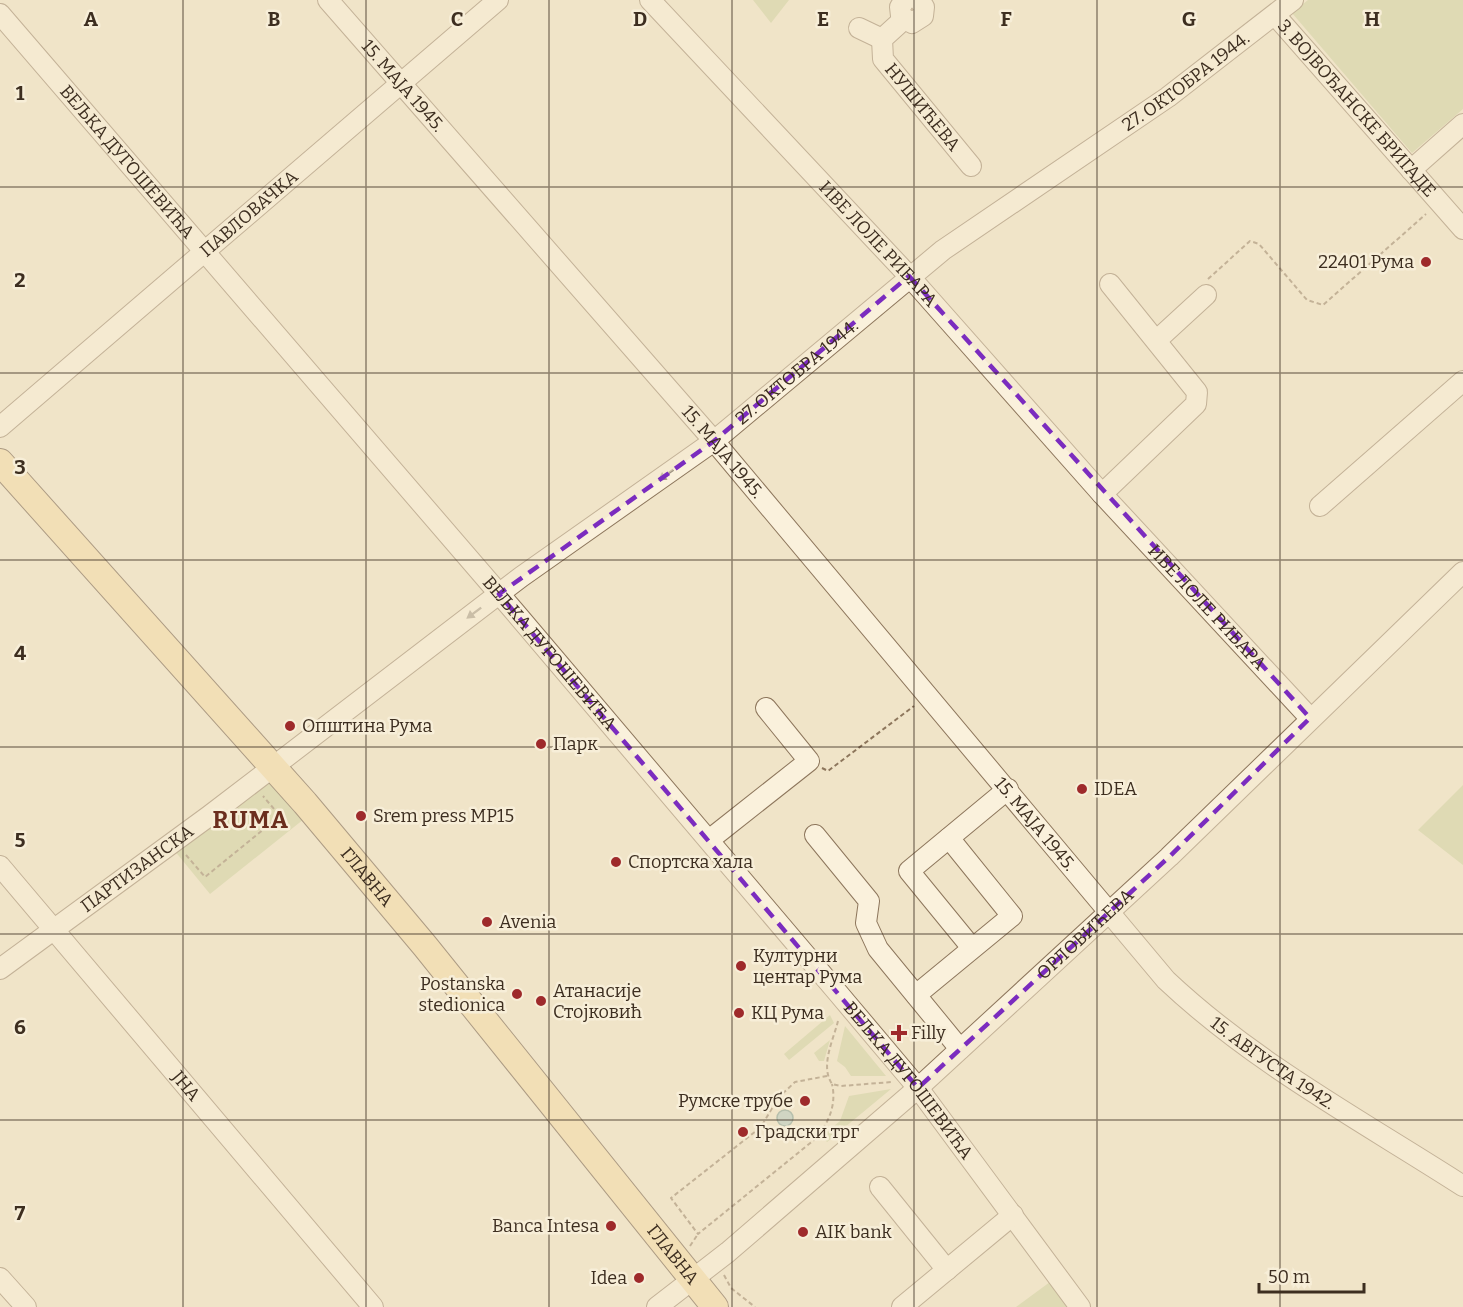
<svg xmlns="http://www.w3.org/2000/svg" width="1463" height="1307" font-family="Bitter,serif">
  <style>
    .green { fill: #c9cf9b }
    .water { fill: #a9c4bc; stroke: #6f938a; stroke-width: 1.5 }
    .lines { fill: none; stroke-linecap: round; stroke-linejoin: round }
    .minor-casing { stroke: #8d765c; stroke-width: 22 }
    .major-casing { stroke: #5b4430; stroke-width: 28 }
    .path { stroke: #8d765c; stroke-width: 2; stroke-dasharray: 4.5 3; stroke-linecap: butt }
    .minor { stroke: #faf1dc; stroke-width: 20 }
    .major { stroke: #f3d9a0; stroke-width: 26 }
    .oneway { fill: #9c907e }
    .marked { fill: none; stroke: #7b2cbf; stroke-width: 4.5; stroke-dasharray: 12 8; stroke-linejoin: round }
    .grid { fill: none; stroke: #3d2e20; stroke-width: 1.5; stroke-opacity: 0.55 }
    .poi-dot { fill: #9e2a2b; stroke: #f7eed8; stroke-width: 2 }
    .labels { text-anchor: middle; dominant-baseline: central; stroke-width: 5; stroke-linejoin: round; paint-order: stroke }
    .street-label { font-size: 18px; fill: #3d2e20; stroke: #f7eed8 }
    .poi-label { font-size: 18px; fill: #3d2e20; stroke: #f7eed8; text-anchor: start }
    .district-label { font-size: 24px; font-weight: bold; letter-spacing: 1.5px; fill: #6b2e1e; stroke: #f7eed8 }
    .grid-label { font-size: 20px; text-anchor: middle; font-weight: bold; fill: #3d2e20; stroke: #f7eed8; stroke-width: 5; stroke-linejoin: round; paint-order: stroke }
  </style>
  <rect width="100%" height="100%" fill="#f0e4c8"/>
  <g class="green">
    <path d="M753 0H789L771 23Z"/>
    <path d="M1308 0H1463V109L1412 153 1292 13Z"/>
    <path d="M272 772 309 815 210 894 174 850Z"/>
    <path d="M1463 785V865L1418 830Z"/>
    <path d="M830 1015 834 1023 789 1060 784 1054Z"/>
    <path d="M845 1026 886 1076H851L845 1067 837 1061Z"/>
    <path d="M830 1040 824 1061H819L814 1053Z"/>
    <path d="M891 1089 827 1142 822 1136 840 1121 849 1096Z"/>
    <path d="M1050 1282 1067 1307H1016Z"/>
  </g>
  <circle class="water" cx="785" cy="1118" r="8"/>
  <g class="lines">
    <defs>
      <g id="minor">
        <path id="s1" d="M328 0 714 441 1166 980C1254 1063 1362 1121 1463 1186"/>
        <path id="s2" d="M650 0 909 276 1102 494 1310 718"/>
        <path d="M905 0 900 7 901 16 912 23 923 16 924 7 919 0"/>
        <path id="s3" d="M0 14 514 611 838 993 918 1088 1080 1307"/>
        <path id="s4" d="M1275 15 1463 229"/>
        <path id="s5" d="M904 19 882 39 883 59 971 166"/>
        <path d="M859 28 882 39"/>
        <path d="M1411 170 1463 124"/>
        <path d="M1157 340 1206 295"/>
        <path id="s6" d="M0 427 498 0"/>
        <path d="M1102 494 1196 404 1197 392 1110 284"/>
        <path d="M1320 506 1463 381"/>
        <path d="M815 835 869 901 866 923 878 949 960 1049"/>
        <path d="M709 840 809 761 766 708"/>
        <path id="s7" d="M0 866 373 1307"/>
        <path d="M972 948 909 871 1008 789"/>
        <path id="s8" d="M0 969 209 816 521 577 714 441 943 250 1168 97 1293 0"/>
        <path d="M916 995 1012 916 949 838"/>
        <path d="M880 1187 947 1270"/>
        <path d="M0 1278 26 1307"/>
        <path id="s9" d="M657 1307 728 1252 918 1088 1169 857 1463 572"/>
        <path d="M902 1307 1013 1215"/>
      </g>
      <g id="major">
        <path id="s10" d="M0 462 305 803 425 946 715 1307"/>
      </g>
    </defs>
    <use href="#minor" class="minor-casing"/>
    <use href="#major" class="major-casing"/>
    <g class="path">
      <path d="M1208 279 1250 241 1259 244 1307 300 1323 305 1426 214"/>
      <path d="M822 768 828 771 914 706"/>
      <path d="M186 855 205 877 280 816 263 796"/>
      <path d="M838 1021C833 1041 820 1066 832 1084L841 1086 892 1082"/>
      <path d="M827 1076 795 1082 778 1098 761 1127 671 1198 698 1234 814 1140C828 1125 837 1105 832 1084"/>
      <path d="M690 1246 698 1234"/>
      <path d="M724 1275 731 1288 755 1307"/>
    </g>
    <use href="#minor" class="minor"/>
    <use href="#major" class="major"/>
  </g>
  <defs><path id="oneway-solid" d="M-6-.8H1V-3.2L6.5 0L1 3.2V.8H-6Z" transform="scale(1.5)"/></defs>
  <g class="oneway">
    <use href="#oneway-solid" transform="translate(666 475) rotate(145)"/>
    <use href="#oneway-solid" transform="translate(474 613) rotate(143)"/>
  </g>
  <path d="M0 0H1463V1307H0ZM909 276 1310 718 1169 857 918 1088 499 594 714 441Z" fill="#f0e4c8" fill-opacity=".55" fill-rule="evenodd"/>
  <path class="marked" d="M909 276 1310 718 1169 857 918 1088 499 594 714 441Z"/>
  <path class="grid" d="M183 0V1307M366 0V1307M549 0V1307M732 0V1307M914 0V1307M1097 0V1307M1280 0V1307M0 187H1463M0 373H1463M0 560H1463M0 747H1463M0 934H1463M0 1120H1463"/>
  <g class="poi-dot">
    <circle cx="1426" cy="262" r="6"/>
    <circle cx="290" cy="726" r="6"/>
    <circle cx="541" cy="744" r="6"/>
    <circle cx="1082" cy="789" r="6"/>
    <circle cx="361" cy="816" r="6"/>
    <circle cx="616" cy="862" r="6"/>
    <circle cx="487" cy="922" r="6"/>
    <circle cx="741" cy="966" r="6"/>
    <circle cx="517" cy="994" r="6"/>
    <circle cx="541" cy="1001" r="6"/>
    <circle cx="739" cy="1013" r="6"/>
    <path d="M896 1024h6v6h6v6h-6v6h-6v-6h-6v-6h6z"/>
    <circle cx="805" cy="1101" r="6"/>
    <circle cx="743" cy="1132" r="6"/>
    <circle cx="611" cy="1226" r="6"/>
    <circle cx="803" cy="1232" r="6"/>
    <circle cx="639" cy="1278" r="6"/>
  </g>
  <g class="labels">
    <g class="street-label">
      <text stroke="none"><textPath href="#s8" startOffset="1482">27. ОКТОБРА 1944.</textPath></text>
      <text stroke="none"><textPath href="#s1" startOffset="114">15. МАЈА 1945.</textPath></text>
      <text stroke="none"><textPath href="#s5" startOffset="112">НУШИЋЕВА</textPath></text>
      <text stroke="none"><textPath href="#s4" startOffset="124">3. ВОЈВОЂАНСКЕ БРИГАДЕ</textPath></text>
      <text stroke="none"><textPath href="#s3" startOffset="195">ВЕЉКА ДУГОШЕВИЋА</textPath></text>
      <text stroke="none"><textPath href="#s6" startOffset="328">ПАВЛОВАЧКА</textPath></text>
      <text stroke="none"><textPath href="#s2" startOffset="334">ИВЕ ЛОЛЕ РИБАРА</textPath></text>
      <text stroke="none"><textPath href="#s8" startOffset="996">27. ОКТОБРА 1944.</textPath></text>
      <text stroke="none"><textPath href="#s1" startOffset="600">15. МАЈА 1945.</textPath></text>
      <text stroke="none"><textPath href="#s2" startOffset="824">ИВЕ ЛОЛЕ РИБАРА</textPath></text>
      <text stroke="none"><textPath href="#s3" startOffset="843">ВЕЉКА ДУГОШЕВИЋА</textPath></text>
      <text stroke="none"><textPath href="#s1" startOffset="1086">15. МАЈА 1945.</textPath></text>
      <text stroke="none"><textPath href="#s8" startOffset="170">ПАРТИЗАНСКА</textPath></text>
      <text stroke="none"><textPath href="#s10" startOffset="554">ГЛАВНА</textPath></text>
      <text stroke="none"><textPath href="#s9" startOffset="568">ОРЛОВИЋЕВА</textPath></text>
      <text stroke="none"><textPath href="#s1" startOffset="1425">15. АВГУСТА 1942.</textPath></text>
      <text stroke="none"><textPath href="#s3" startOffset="1401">ВЕЉКА ДУГОШЕВИЋА</textPath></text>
      <text stroke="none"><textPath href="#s7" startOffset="288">ЈНА</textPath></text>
      <text stroke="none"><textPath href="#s10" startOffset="1040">ГЛАВНА</textPath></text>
    </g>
    <g class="poi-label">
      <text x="1414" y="262" text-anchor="end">22401 Рума</text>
      <text x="302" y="726">Општина Рума</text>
      <text x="553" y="744">Парк</text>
      <text x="1094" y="789">IDEA</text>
      <text x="373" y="816">Srem press MP15</text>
      <text x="628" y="862">Спортска хала</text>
      <text x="499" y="922">Avenia</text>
      <text x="753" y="956">Културни<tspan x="753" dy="21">центар Рума</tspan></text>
      <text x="505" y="984" text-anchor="end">Postanska<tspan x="505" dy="21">stedionica</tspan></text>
      <text x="553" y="991">Атанасије<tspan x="553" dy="21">Стојковић</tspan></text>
      <text x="751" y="1013">КЦ Рума</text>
      <text x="911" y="1033">Filly</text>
      <text x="793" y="1101" text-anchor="end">Румске трубе</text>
      <text x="755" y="1132">Градски трг</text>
      <text x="599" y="1226" text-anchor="end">Banca Intesa</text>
      <text x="815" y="1232">AIK bank</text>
      <text x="627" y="1278" text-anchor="end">Idea</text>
    </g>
    <g class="district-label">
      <text x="251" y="820">RUMA</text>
    </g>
  </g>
  <g class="grid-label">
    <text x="91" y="26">A</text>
    <text x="274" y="26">B</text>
    <text x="457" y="26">C</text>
    <text x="640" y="26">D</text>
    <text x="823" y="26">E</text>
    <text x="1006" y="26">F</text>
    <text x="1189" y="26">G</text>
    <text x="1372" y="26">H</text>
    <text x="20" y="100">1</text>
    <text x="20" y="287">2</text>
    <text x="20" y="474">3</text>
    <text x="20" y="660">4</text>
    <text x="20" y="847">5</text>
    <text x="20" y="1034">6</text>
    <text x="20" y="1220">7</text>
  </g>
  <path d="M1259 1283v9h105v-9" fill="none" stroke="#3d2e20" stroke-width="3"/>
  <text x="1268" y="1283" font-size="18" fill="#3d2e20" stroke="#f7eed8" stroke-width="4.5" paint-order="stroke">50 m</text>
</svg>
